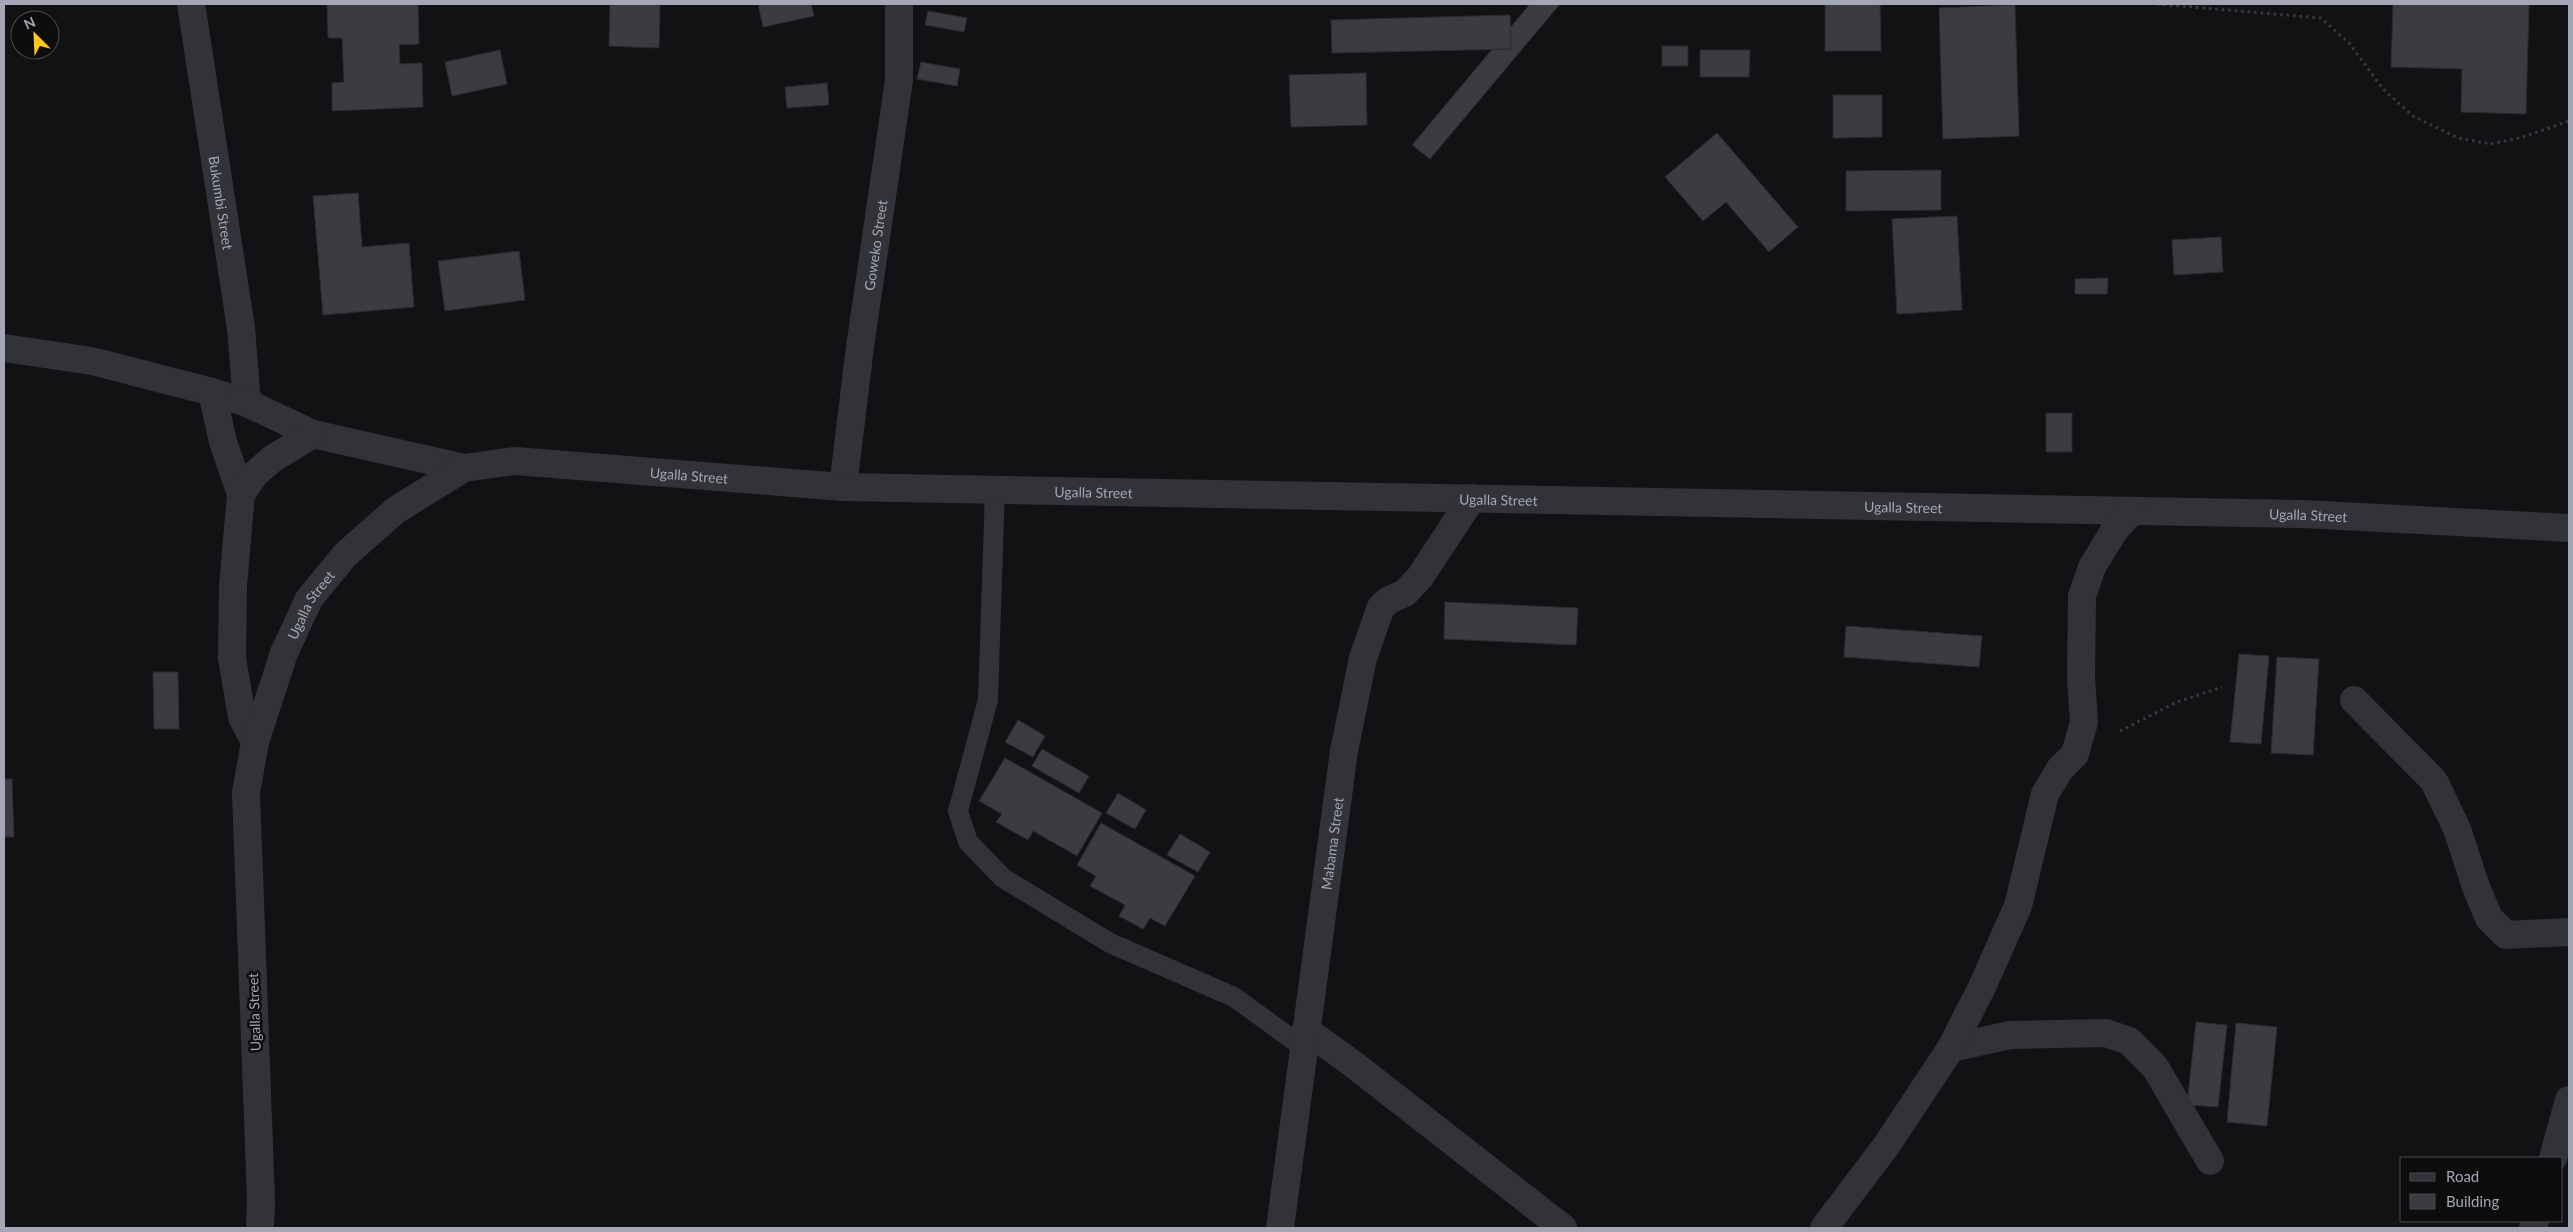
<svg xmlns="http://www.w3.org/2000/svg" width="2573" height="1232" font-family="Lato,sans-serif">
  <style>
    .building { fill: #3c3b41; stroke: #2c2b2f }
    .lines { fill: none; stroke-linecap: round; stroke-linejoin: round }
    .path { stroke: #383a40; stroke-width: 3; stroke-dasharray: 2.5 4; stroke-linecap: butt }
    .lane { stroke: #323339; stroke-width: 20 }
    .street { stroke: #323339; stroke-width: 28 }
    .labels { text-anchor: middle; dominant-baseline: central; stroke-width: 5; stroke-linejoin: round; paint-order: stroke }
    .street-label { font-size: 14px; fill: #a2a6b5; stroke: #0d0d0e }
  </style>
  <rect width="100%" height="100%" fill="#121113"/>
  <g class="building">
    <path d="M327 4H418L419 44 399 45 400 64 422 63 423 107 332 111V83L344 82 342 38H328Z"/>
    <path d="M610 4H660L659 48 609 46Z"/>
    <path d="M758 4H811L814 16 763 27Z"/>
    <path d="M1530 4H1560L1430 159 1412 145Z"/>
    <path d="M1825 4H1880L1881 51H1825Z"/>
    <path d="M2393 4H2529L2526 114 2461 112 2462 69 2391 67Z"/>
    <path d="M2015 5 2019 136 1943 139 1939 8Z"/>
    <path d="M928 11 967 18 964 32 925 25Z"/>
    <path d="M1510 15 1511 49 1332 53 1331 20Z"/>
    <rect x="1662" y="46" width="26" height="20"/>
    <path d="M500 50 507 84 452 96 445 62Z"/>
    <path d="M1700 50H1750L1749 77H1700Z"/>
    <path d="M921 62 960 69 957 86 917 79Z"/>
    <path d="M1366 73 1367 125 1291 127 1289 75Z"/>
    <path d="M827 83 829 105 787 108 785 87Z"/>
    <path d="M1833 95H1882V137L1833 138Z"/>
    <path d="M1717 133 1798 227 1769 252 1726 202 1703 221 1665 177Z"/>
    <path d="M1941 170V210L1846 211V171Z"/>
    <path d="M358 193 362 247 409 243 414 307 323 315 313 196Z"/>
    <path d="M1957 216 1962 310 1897 314 1892 219Z"/>
    <path d="M2221 237 2223 272 2174 275 2172 240Z"/>
    <path d="M519 251 525 300 445 311 438 261Z"/>
    <path d="M2108 278 2107 294H2075V279Z"/>
    <rect x="2046" y="413" width="26" height="39"/>
    <path d="M1445 602 1578 608 1576 645 1444 639Z"/>
    <path d="M1846 626 1982 636 1979 667 1844 657Z"/>
    <path d="M2239 654 2269 656 2261 744 2230 742Z"/>
    <path d="M2277 657 2319 659 2313 755 2271 753Z"/>
    <path d="M153 672H178L179 729H154Z"/>
    <path d="M1018 720 1045 736 1033 757 1005 742Z"/>
    <path d="M1042 749 1089 776 1079 793 1032 766Z"/>
    <path d="M1005 758 1102 813 1077 856 1033 831 1028 840 996 822 1002 814 979 801Z"/>
    <path d="M4 779H12L14 837H4Z"/>
    <path d="M1118 793 1146 810 1135 829 1106 813Z"/>
    <path d="M1101 823 1195 876 1165 926 1150 918 1143 929 1119 916 1125 905 1090 886 1096 876 1077 865Z"/>
    <path d="M1180 834 1210 852 1198 872 1167 855Z"/>
    <path d="M2196 1022 2227 1025 2218 1107 2187 1105Z"/>
    <path d="M2236 1023 2277 1027 2267 1126 2227 1122Z"/>
  </g>
  <g class="lines">
    <g class="path">
      <path d="M2157 4 2321 18 2349 43 2383 89 2413 116 2458 138 2491 144 2523 137 2569 121"/>
      <path d="M2120 731 2177 702 2222 687"/>
    </g>
    <path class="lane" d="M995 490 988 700 958 811 968 842 1003 878 1110 943 1234 997 1304 1048"/>
    <g class="street">
      <path id="s1" d="M191 4 241 328 247 403"/>
      <path d="M4 348 92 361 212 392 247 403 313 434 464 468"/>
      <path d="M212 392 223 442 241 494"/>
      <path id="s2" d="M843 487 860 347 899 80V4"/>
      <path d="M2354 700 2434 781 2457 829 2476 887 2489 918 2506 935 2569 932"/>
      <path d="M255 742 242 717 232 658 233 586 241 494 255 474 272 459 313 434"/>
      <path d="M1306 1030 1353 1064 1563 1228"/>
      <path d="M1951 1048 2010 1035 2106 1033 2129 1041 2155 1067 2210 1161"/>
      <path d="M2553 1158 2569 1100"/>
      <path id="s3" d="M260 1228 261 1201 246 793 255 742 284 653 309 599 345 555 396 510 464 468 515 461 843 487 2304 514 2569 528"/>
      <path id="s4" d="M1280 1228 1344 751 1363 658 1381 607 1389 600 1405 593 1420 577 1472 498"/>
      <path d="M1824 1228 1886 1146 1951 1048 1982 987 2018 906 2045 794 2060 769 2075 754 2084 722 2081 679 2082 596 2092 567 2114 531 2131 512"/>
      <path d="M2533 1228 2535 1221"/>
    </g>
  </g>
  <g class="labels">
    <g class="street-label">
      <text stroke="none"><textPath href="#s1" startOffset="201">Bukumbi Street</textPath></text>
      <text stroke="none"><textPath href="#s2" startOffset="244">Goweko Street</textPath></text>
      <text stroke="none"><textPath href="#s3" startOffset="1071">Ugalla Street</textPath></text>
      <text stroke="none"><textPath href="#s3" startOffset="1476">Ugalla Street</textPath></text>
      <text stroke="none"><textPath href="#s3" startOffset="1881">Ugalla Street</textPath></text>
      <text stroke="none"><textPath href="#s3" startOffset="2286">Ugalla Street</textPath></text>
      <text stroke="none"><textPath href="#s3" startOffset="2691">Ugalla Street</textPath></text>
      <text stroke="none"><textPath href="#s3" startOffset="636">Ugalla Street</textPath></text>
      <text stroke="none"><textPath href="#s4" startOffset="388">Mabama Street</textPath></text>
      <text transform="translate(254 1012) rotate(-92)">Ugalla Street</text>
    </g>
  </g>
  <rect width="2573" height="1232" fill="none" stroke="#a2a6b5" stroke-width="10"/>
  <rect x="2400" y="1157" width="162" height="65" fill="#0d0d0e" stroke="#494a51"/>
  <rect x="2410" y="1173" width="25" height="8" fill="#323339" stroke="#494a51"/>
  <text x="2446" y="1182" font-size="15" fill="#a2a6b5">Road</text>
  <rect x="2410" y="1194" width="25" height="15" fill="#3c3b41" stroke="#494a51"/>
  <text x="2446" y="1207" font-size="15" fill="#a2a6b5">Building</text>
  <g transform="translate(35 35) rotate(336)"><circle r="24" fill="#0d0d0e" stroke="#494a51"/>
  <path d="M0-4L9 19L0 12L-9 19Z" fill="#ffc61e"/>
  <text y="-8" font-size="14" font-weight="bold" text-anchor="middle" fill="#a2a6b5">N</text>
  </g>
</svg>
